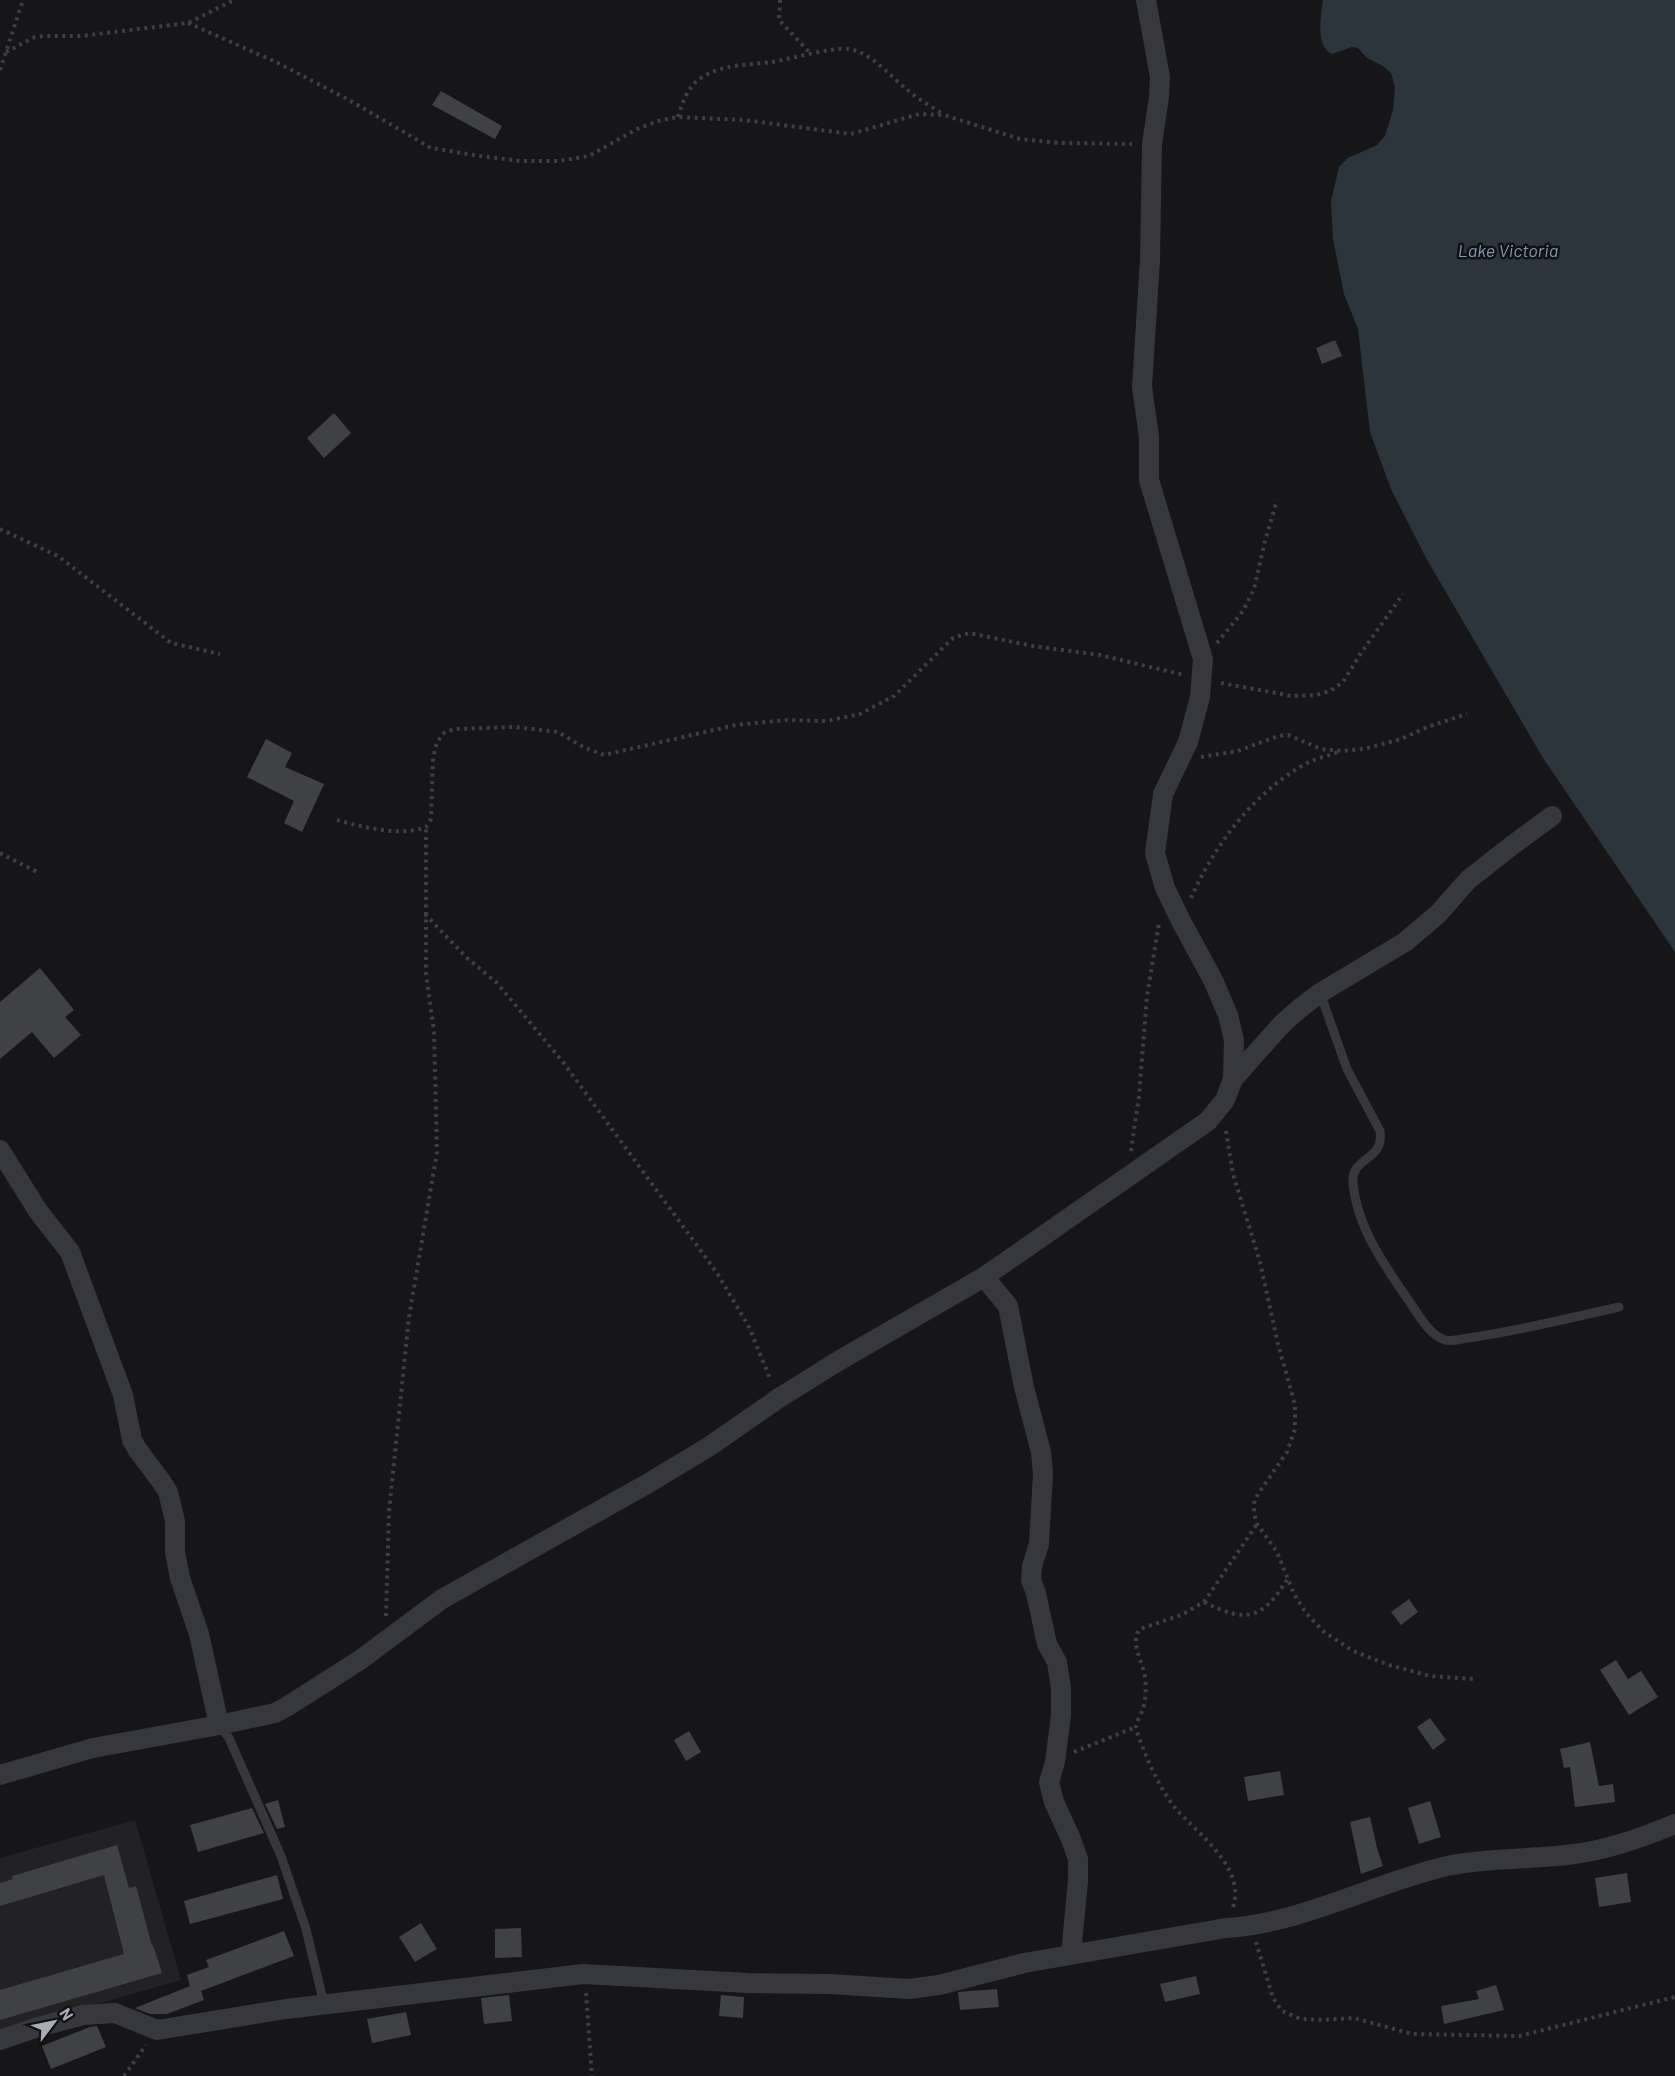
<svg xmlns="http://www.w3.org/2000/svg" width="1675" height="2076" font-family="Barlow,sans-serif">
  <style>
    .built { fill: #222225 }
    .water { fill: #2c353c }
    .building { fill: #404145 }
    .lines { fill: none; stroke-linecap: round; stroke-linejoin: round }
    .path { stroke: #3d3f44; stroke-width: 4; stroke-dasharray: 3 4.5; stroke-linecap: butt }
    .service { stroke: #37383d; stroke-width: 9 }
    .minor { stroke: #37383d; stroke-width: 20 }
    .labels { text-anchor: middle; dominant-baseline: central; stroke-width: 5; stroke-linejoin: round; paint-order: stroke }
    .water-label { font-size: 18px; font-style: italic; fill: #7f9bb3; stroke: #111113 }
  </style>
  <rect width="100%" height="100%" fill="#161618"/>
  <path class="built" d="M135 1820 181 1980 0 2032V1858Z"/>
  <path class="water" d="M1323 0H1675V952L1543 758 1426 558 1391 489 1370 432 1358 329 1344 294 1333 239 1331 201 1339 167 1348 158 1377 145 1385 136 1393 110 1395 87 1391 73 1383 66 1367 58 1358 48 1352 47 1332 54C1315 46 1321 15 1323 0Z"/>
  <g class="building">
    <path d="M441 91 502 126 495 139 432 105Z"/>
    <path d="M1335 340 1342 356 1322 364 1316 348Z"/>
    <path d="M334 413 351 433 324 458 307 438Z"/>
    <path d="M266 739 292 753 285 767 324 784 302 832 284 823 294 801 247 777Z"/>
    <path d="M40 968 74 1010 65 1017 81 1035 54 1058 32 1032 0 1059V1002Z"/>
    <path d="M1409 1599 1418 1612 1401 1625 1391 1612Z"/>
    <path d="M1616 1660 1628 1679 1641 1671 1658 1697 1629 1715 1600 1670Z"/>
    <path d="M1430 1718 1446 1740 1433 1750 1417 1727Z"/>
    <path d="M689 1731 701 1752 686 1761 674 1740Z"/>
    <path d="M1590 1742 1599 1786 1613 1784 1615 1802 1575 1807 1570 1767 1564 1768 1560 1749Z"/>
    <path d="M1280 1771 1284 1795 1248 1801 1244 1777Z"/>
    <path d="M278 1800 285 1827 277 1829 265 1804Z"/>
    <path d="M1430 1801 1441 1837 1419 1844 1408 1808Z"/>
    <path d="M252 1808 264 1833 198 1852 190 1825Z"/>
    <path d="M1370 1817 1377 1848 1383 1866 1361 1874 1350 1822Z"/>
    <path d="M117 1845 129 1888 136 1886 152 1946 153 1945 162 1973 0 2020V1990L124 1954 104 1875 0 1906V1883L13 1879 12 1876Z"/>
    <path d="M1627 1873 1631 1902 1599 1907 1595 1878Z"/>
    <path d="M277 1875 283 1899 190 1924 184 1901Z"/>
    <path d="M421 1923 437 1949 415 1962 399 1937Z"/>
    <path d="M521 1928 522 1957 495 1958V1929Z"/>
    <path d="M284 1931 294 1956 201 1991 204 2000 167 2014H150L135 2008 190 1986 187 1975 209 1967 206 1960Z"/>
    <path d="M1196 1976 1200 1994 1165 2002 1160 1984Z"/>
    <path d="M1496 1985 1504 2010 1444 2024 1441 2006 1479 1999 1476 1991Z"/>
    <path d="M997 1989 999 2007 960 2010 958 1992Z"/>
    <path d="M509 1995 512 2021 484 2024 481 1998Z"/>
    <path d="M721 1995 744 1997 743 2018 719 2016Z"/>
    <path d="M406 2012 411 2035 372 2043 367 2019Z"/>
    <path d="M97 2026 106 2047 51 2069 42 2046 90 2027Z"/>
  </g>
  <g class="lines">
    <g class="path">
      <path d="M780 0 779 20 811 54"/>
      <path d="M188 23 276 62 349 100 431 148 480 156 521 161H559L589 156 637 129 658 121 678 117 744 120 851 134 919 114 944 115 1020 139 1059 143 1132 144"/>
      <path d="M6 52 35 37 44 36H81L188 23 234 0"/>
      <path d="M0 70 23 0"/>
      <path d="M678 117C683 101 688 85 704 76 725 64 749 65 772 62 790 59 832 47 849 49 873 53 890 77 909 91 919 100 932 107 943 114"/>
      <path d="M0 529 58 556 171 643 220 654"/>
      <path d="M1217 643 1243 611 1254 589 1265 541 1277 500"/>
      <path d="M1221 683 1292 696 1316 695 1330 691 1343 682 1361 653 1403 594"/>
      <path d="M1201 757 1238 751 1278 736 1288 735 1321 749 1342 751 1364 749 1401 739 1430 726 1467 714"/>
      <path d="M337 820C362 827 401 837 426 827L431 819 433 758 437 742 444 733 454 729 514 727 558 732 583 747 604 755 736 725 786 720 827 721 860 714 894 696 953 638 969 633 1033 646 1100 655 1184 675"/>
      <path d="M0 853 37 872"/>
      <path d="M1191 898C1215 844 1254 792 1307 763 1317 758 1328 756 1338 752"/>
      <path d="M425 914 467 958 497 983 563 1062 717 1273 749 1327 771 1381"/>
      <path d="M1226 1131 1233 1174 1260 1262 1278 1344 1295 1405V1429L1287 1452 1258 1494 1254 1503V1513L1257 1524 1277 1552 1294 1594 1306 1613 1323 1631 1353 1651 1389 1665 1430 1676 1473 1679"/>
      <path d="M1131 1151 1139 1096 1147 996 1159 923"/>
      <path d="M1204 1602C1247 1624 1263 1619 1288 1578"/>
      <path d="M386 1616 389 1511 409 1317 437 1152 434 1032 426 974V827"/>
      <path d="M1074 1752 1136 1727"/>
      <path d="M1233 1907C1246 1868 1199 1835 1176 1809 1162 1792 1151 1768 1143 1748 1141 1742 1136 1732 1136 1726 1137 1721 1141 1714 1143 1709 1146 1699 1146 1688 1145 1677 1143 1662 1129 1642 1140 1629L1181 1615 1204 1602 1257 1524"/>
      <path d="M1256 1942 1273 1998 1282 2011 1301 2019 1322 2020 1354 2018 1412 2034 1519 2036 1675 1997"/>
      <path d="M586 1993 592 2076"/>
      <path d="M124 2076 146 2045"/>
    </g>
    <g class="service">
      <path d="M1320 993 1347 1069 1380 1131C1385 1161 1350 1157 1353 1183 1357 1227 1384 1265 1409 1301 1418 1314 1429 1335 1445 1340 1451 1342 1461 1339 1468 1338 1519 1331 1569 1318 1619 1307"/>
      <path d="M219 1725 229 1738 281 1856 306 1929 324 2004"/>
    </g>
    <g class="minor">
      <path d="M1233 1079 1282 1024 1299 1009 1320 993 1405 942 1438 914 1468 880 1510 847 1552 816"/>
      <path d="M0 1150 38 1211 70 1252 123 1395 132 1440 137 1449 161 1481 168 1492 175 1521V1552L180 1578 199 1634 219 1725"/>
      <path d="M984 1277 1008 1306 1024 1387 1041 1452 1043 1474 1039 1544 1032 1566 1031 1580 1036 1593 1047 1644 1057 1662 1061 1688V1715L1055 1762 1049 1782 1054 1802 1071 1839 1078 1859V1881L1071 1954"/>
      <path d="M0 1775 93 1748 219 1725 275 1713 288 1706 360 1660 442 1599 647 1484 710 1446 779 1398 840 1360 984 1277 1208 1121 1225 1100 1233 1079 1234 1040 1228 1015 1213 980 1181 921 1165 888 1155 853 1163 794 1188 742 1200 697 1203 659 1149 480V437L1142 387 1150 260 1152 144 1159 97 1160 77 1146 0"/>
      <path d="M0 2040 35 2028 83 2015 115 2013 157 2030 286 2009 583 1974 748 1983 830 1984 909 1989 939 1985 1024 1963 1226 1928C1299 1924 1374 1883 1447 1866 1488 1857 1532 1860 1574 1854 1609 1850 1644 1837 1675 1824"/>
    </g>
  </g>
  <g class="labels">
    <g class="water-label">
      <text x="1508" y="250">Lake Victoria</text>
    </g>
  </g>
  <g transform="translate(54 2022) rotate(58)" stroke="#111113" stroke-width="4.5" paint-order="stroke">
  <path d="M0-4.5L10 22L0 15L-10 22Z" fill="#a8adb8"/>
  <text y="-9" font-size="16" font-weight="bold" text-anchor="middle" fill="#a8adb8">N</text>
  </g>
</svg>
